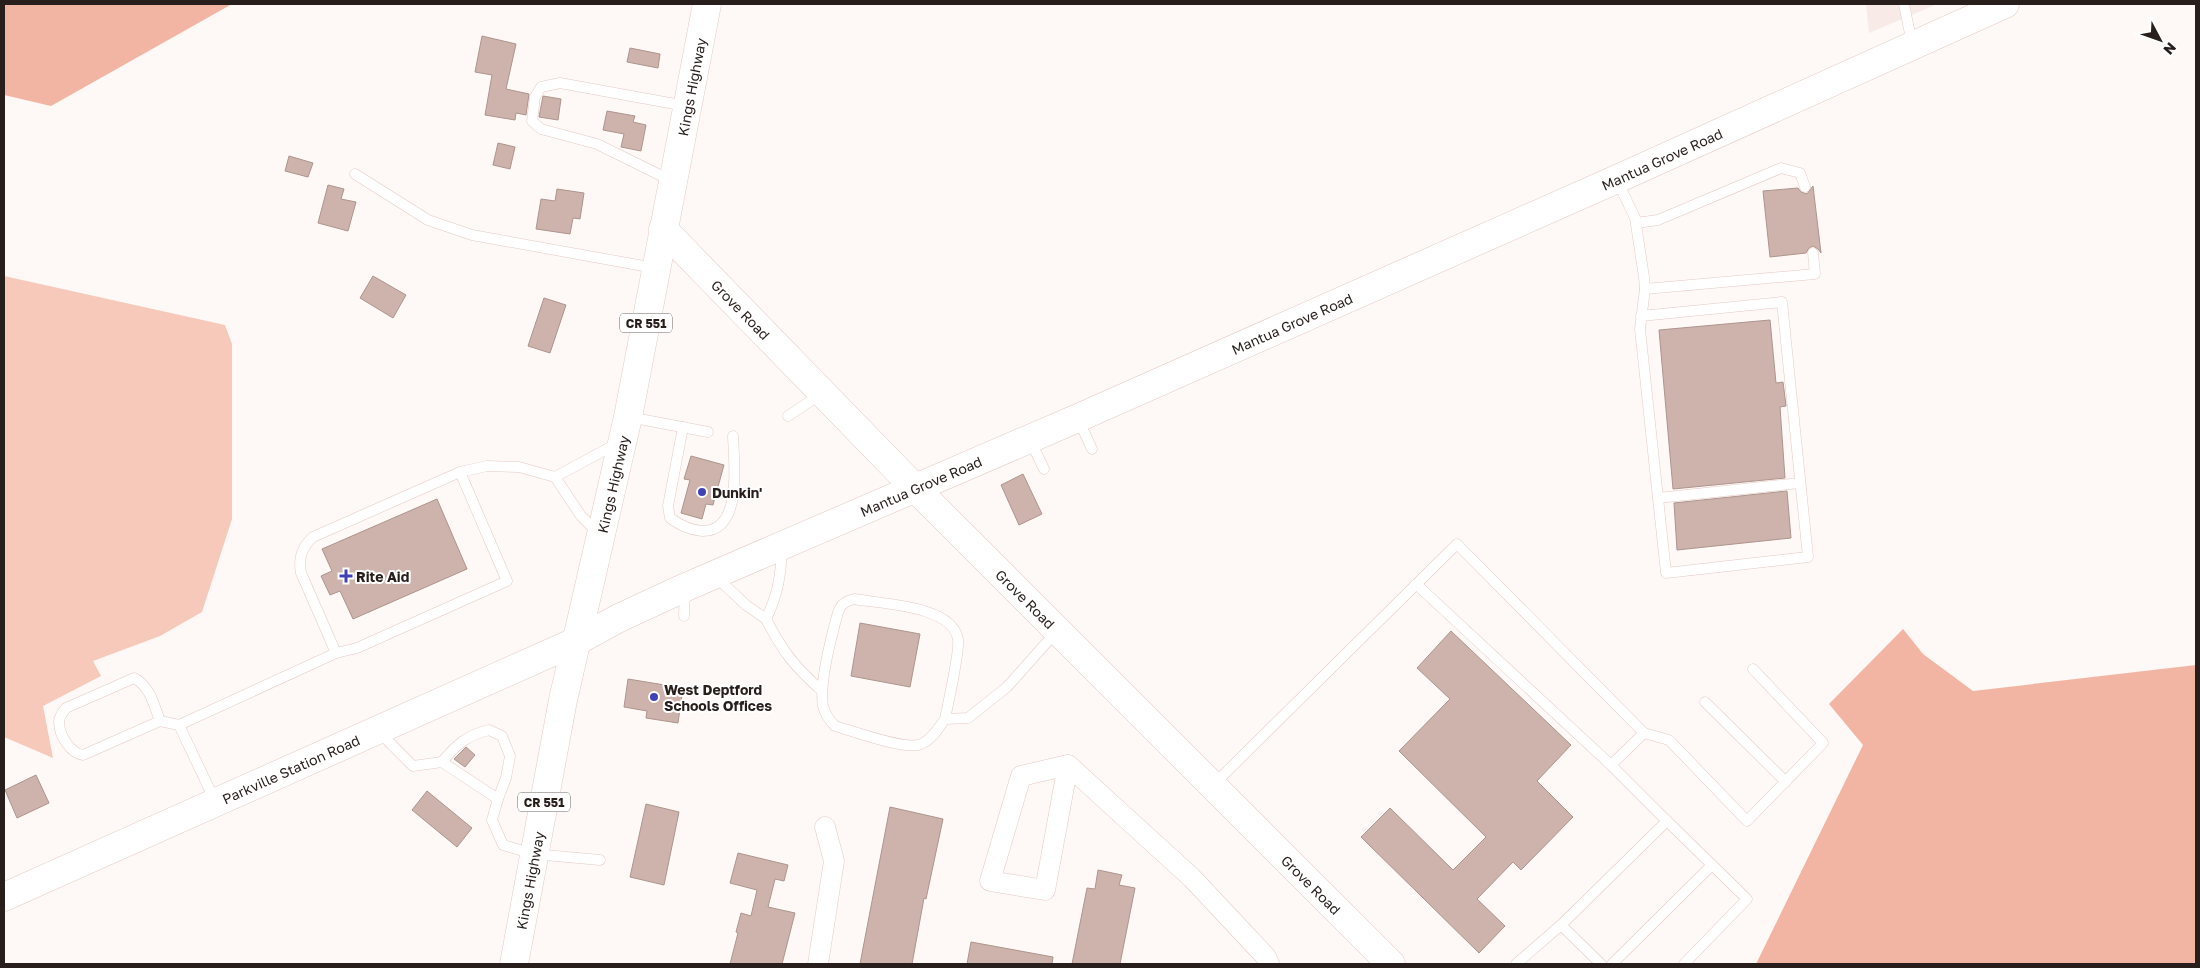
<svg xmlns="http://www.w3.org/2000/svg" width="2200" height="968" font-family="'Golos Text',sans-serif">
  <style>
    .built { fill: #f8eae6 }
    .green { fill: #f7c9bb }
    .forest { fill: #f3b5a3 }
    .building { fill: #cdb3ab; stroke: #ad958d }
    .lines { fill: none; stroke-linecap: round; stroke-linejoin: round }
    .lane-casing { stroke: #e4cac2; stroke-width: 11 }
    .street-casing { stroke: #e4cac2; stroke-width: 21 }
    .secondary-casing { stroke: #e4cac2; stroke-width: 29 }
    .primary-casing { stroke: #e4cac2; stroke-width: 29 }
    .lane { stroke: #fff; stroke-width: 10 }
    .street { stroke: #fff; stroke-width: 20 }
    .secondary { stroke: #fff; stroke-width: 28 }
    .primary { stroke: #fff; stroke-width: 28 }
    .poi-dot { fill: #4242b7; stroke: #fff; stroke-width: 2 }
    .labels { text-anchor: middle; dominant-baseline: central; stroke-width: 4; stroke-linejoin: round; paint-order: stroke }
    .shield { fill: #fff; stroke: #686260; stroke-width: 1 }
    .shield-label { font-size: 12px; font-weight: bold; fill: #281f1c }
    .street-label { font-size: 14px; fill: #281f1c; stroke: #fff }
    .poi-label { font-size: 14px; font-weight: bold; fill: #281f1c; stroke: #fff; text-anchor: start }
  </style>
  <rect width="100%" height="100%" fill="#fef8f7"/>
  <path class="built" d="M1866 4H1937L1869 33Z"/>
  <path class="green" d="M4 276 225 325 232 344V519L202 612 160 636 93 661 101 676 43 706 53 758 4 737Z"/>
  <g class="forest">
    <path d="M4 4H232L51 106 4 95Z"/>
    <path d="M1903 629 1923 654 1973 691 2196 665V964H1756L1863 745 1829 704Z"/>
  </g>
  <g class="building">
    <path d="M482 36 516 44 506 89 529 94 526 115 516 113 515 120 485 115 492 75 475 72Z"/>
    <path d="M630 48 660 54 658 68 627 62Z"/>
    <path d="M543 96 561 99 558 120 539 117Z"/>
    <path d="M607 111 635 116 633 122 646 125 641 151 621 147 624 134 603 130Z"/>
    <path d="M498 143 515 147 510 169 493 165Z"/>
    <path d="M289 156 313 163 308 177 285 171Z"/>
    <path d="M328 185 344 189 341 199 356 202 348 231 318 223Z"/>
    <path d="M1813 186 1821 253 1818 249 1813 246 1809 248 1806 253 1770 257 1763 191 1798 188 1801 192 1807 194Z"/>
    <path d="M557 189 584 193 580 219 573 218 570 234 536 229 541 199 555 201Z"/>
    <path d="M373 276 406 295 393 318 360 298Z"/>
    <path d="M544 298 566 305 550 353 528 346Z"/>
    <path d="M1770 320 1776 383 1783 382 1786 406 1780 407 1785 478 1673 489 1659 330Z"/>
    <path d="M691 456 724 465 713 505 706 504 702 519 681 513 690 480 684 479Z"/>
    <path d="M1023 474 1042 514 1019 525 1001 485Z"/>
    <path d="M1787 491 1791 538 1677 550 1674 503Z"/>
    <path d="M437 499 467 569 353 619 340 591 330 595 321 576 332 571 322 549Z"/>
    <path d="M860 623 920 634 910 687 851 676Z"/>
    <path d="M1451 631 1571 745 1537 781 1573 817 1521 870 1513 862 1477 899 1505 926 1479 953 1361 837 1390 808 1453 870 1486 837 1399 751 1450 699 1417 668Z"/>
    <path d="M628 679 683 688 678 723 646 718 647 711 624 707Z"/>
    <path d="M466 747 475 755 465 767 454 759Z"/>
    <path d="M36 775 49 803 17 818 5 790Z"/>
    <path d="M427 791 472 828 457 847 412 810Z"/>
    <path d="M646 804 679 812 664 885 630 877Z"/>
    <path d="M890 807 943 819 926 899 924 898 912 964H860Z"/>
    <path d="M738 853 788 865 784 881 775 879 768 907 795 913 782 964H730L738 933 736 932 741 913 751 916 757 890 730 883Z"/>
    <path d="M1098 870 1122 875 1119 885 1135 888 1120 964H1072L1087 888 1095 889Z"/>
    <path d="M971 942 1053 957 1052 964H967Z"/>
  </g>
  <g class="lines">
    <defs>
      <g id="lane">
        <path d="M1904 4 1912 44"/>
        <path d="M355 174 428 220 472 235 655 268"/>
        <path d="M1617 180 1635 218 1644 277 1645 289 1640 329 1666 573 1808 557 1782 302 1641 316"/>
        <path d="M672 181 597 144 541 129 532 121 535 97 541 87 560 83 686 106"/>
        <path d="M1636 223 1658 220 1781 168 1800 173 1805 187"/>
        <path d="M1645 289 1815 274 1813 253"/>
        <path d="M788 416 821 394"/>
        <path d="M629 417 708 432"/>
        <path d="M1078 419 1092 449"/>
        <path d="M683 427 668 506 670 518C680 525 689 530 702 531 743 532 734 463 733 436"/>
        <path d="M1030 440 1044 469"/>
        <path d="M555 477 618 443"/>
        <path d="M1658 498 1800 483"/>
        <path d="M715 576 746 605 766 619C778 595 781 574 782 548"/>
        <path d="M1416 584 1611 765"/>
        <path d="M684 616 685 589"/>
        <path d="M766 619C783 652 794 666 822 691"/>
        <path d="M336 653 357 648 507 581 460 472"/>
        <path d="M1705 702 1786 782"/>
        <path d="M945 719C939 728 931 740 921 744 906 751 853 731 835 726 829 720 825 714 823 706 819 684 831 638 837 616 840 605 843 602 854 599 881 604 952 605 958 639 960 652 948 703 945 719L968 718 1007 687 1056 632"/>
        <path d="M160 721C154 705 150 686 134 678L66 708C63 712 59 716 59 722 59 735 70 753 83 755L160 721 179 725"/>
        <path d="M378 731 413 766 442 762 498 799 492 820 503 845 534 854 600 860"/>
        <path d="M1644 733 1669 740 1747 821 1823 743 1753 669"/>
        <path d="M442 762C456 745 467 735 489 730L502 736 510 756 506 778 498 799"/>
        <path d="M1212 786 1457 544 1644 733 1611 765 1667 821 1561 925 1516 964"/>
        <path d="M215 801 179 725 336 653 301 573C298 558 302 547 313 537L460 472 487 466 519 467 555 477 581 516 598 533"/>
        <path d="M1667 821 1747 899 1684 964"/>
        <path d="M1561 925 1601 964"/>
        <path d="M1612 964 1712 865"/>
      </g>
      <g id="street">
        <path d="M1068 765 1045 890 990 881 1021 776Z"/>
        <path d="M1068 765 1192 878 1266 957 1269 964"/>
        <path d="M818 964 834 861 825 827"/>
      </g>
      <g id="secondary">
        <path id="s1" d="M663 229 915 488 1391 964"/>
        <path id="s2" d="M4 897 577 641 619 618 686 587 1078 418 1617 179 2005 4"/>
      </g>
      <g id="primary">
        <path id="s3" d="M514 964 563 700 628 417 707 4"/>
      </g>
    </defs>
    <use href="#lane" class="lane-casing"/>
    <use href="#street" class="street-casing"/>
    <use href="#secondary" class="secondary-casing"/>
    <use href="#primary" class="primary-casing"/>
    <use href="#lane" class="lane"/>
    <use href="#street" class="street"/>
    <use href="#secondary" class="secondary"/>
    <use href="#primary" class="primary"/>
  </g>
  <g class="poi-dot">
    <circle cx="702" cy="492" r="5"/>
    <path d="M343.5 568.5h5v5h5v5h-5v5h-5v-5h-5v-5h5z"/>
    <circle cx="654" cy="697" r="5"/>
  </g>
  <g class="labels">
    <g class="shield">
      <rect x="620" y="313.5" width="52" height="19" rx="4"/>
      <rect x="518" y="792.5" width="52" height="19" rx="4"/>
    </g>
    <g class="shield-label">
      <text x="646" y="323">CR 551</text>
      <text x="544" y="802">CR 551</text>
    </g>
    <g class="street-label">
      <text stroke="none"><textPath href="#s3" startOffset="895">Kings Highway</textPath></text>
      <text stroke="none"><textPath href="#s2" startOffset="1815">Mantua Grove Road</textPath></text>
      <text stroke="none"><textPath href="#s1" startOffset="112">Grove Road</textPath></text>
      <text stroke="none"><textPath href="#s2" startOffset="1410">Mantua Grove Road</textPath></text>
      <text stroke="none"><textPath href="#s3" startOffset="490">Kings Highway</textPath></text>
      <text stroke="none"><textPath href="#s2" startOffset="1005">Mantua Grove Road</textPath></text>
      <text stroke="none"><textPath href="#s1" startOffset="518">Grove Road</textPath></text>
      <text stroke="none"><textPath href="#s2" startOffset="314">Parkville Station Road</textPath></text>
      <text stroke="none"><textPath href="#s3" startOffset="85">Kings Highway</textPath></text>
      <text stroke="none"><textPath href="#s1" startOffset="922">Grove Road</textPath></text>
    </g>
    <g class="poi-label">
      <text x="712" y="492">Dunkin'</text>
      <text x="356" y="576">Rite Aid</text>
      <text x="664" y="689">West Deptford<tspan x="664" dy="16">Schools Offices</tspan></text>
    </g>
  </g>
  <rect width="2200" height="968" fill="none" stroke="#281f1c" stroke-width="10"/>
  <g transform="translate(2160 40) rotate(131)" stroke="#ffffff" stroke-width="4" paint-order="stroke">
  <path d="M0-4L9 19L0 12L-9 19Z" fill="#281f1c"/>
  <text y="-8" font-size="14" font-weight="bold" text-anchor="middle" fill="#281f1c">N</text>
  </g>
</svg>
